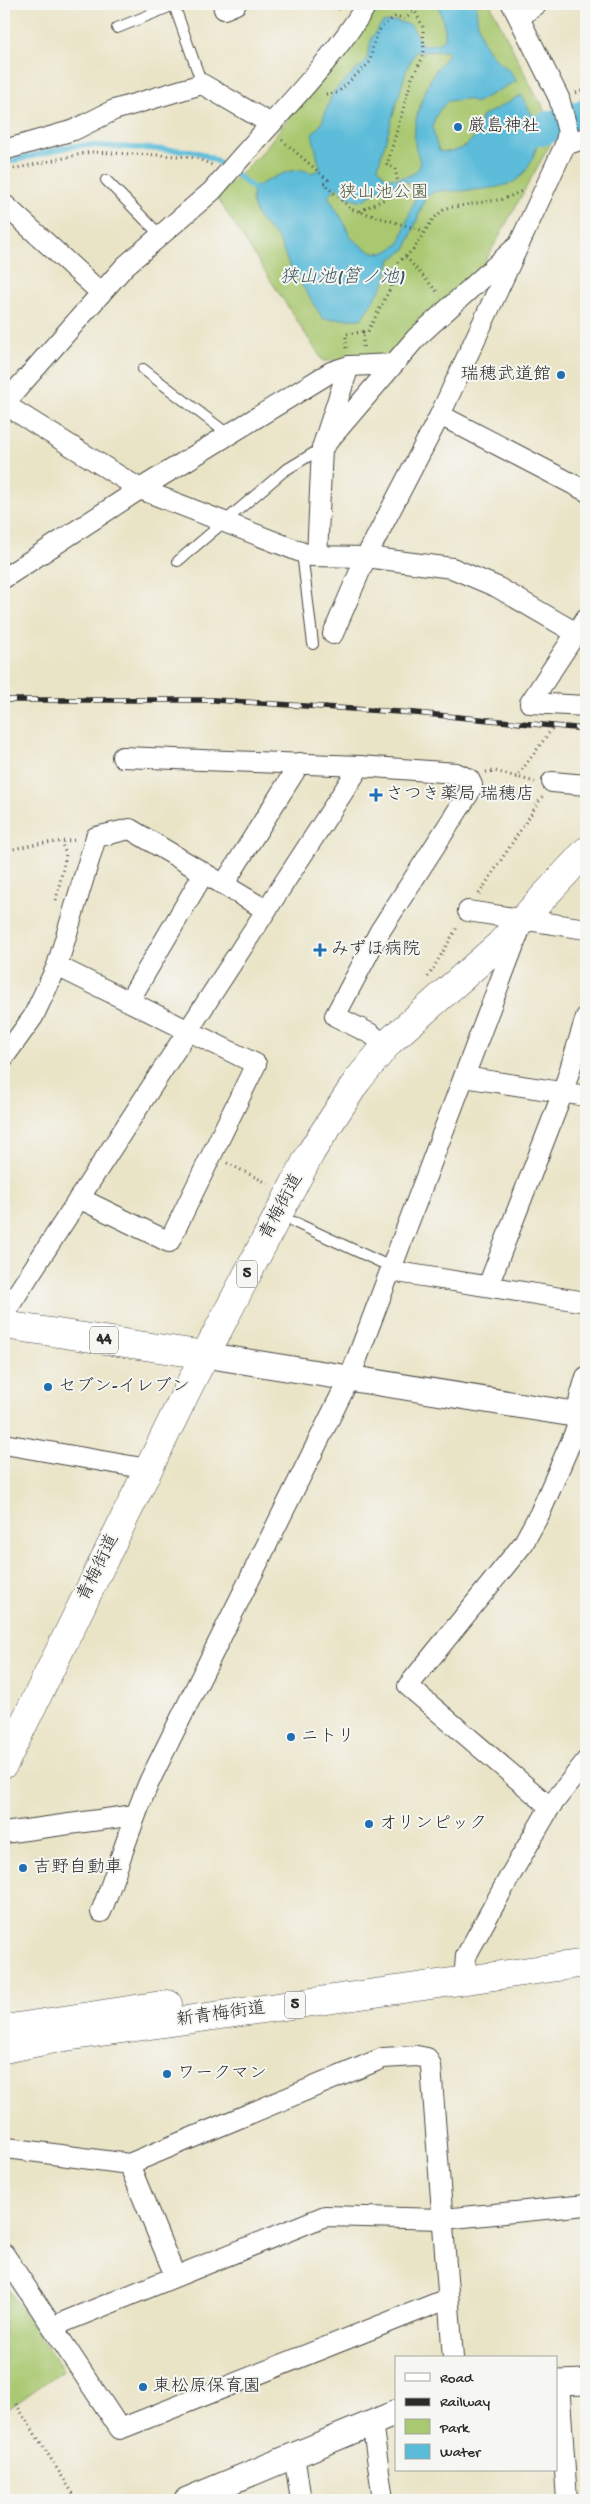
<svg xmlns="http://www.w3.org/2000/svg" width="590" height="2504" font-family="'Gochi Hand','Klee One',sans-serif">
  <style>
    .green { fill: #a9c870; stroke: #6a7a4e }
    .water { fill: #5bbcd9; stroke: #437482; fill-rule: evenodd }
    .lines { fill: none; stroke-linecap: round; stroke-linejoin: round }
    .stream { stroke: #5bbcd9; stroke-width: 5.5 }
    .river { stroke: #5bbcd9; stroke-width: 32 }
    .service-casing { stroke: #484742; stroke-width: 12 }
    .minor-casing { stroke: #484742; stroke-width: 22 }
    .tertiary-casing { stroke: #484742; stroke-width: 27 }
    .primary-casing { stroke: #484742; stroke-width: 29 }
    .path { stroke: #484742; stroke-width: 3; stroke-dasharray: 1 4; stroke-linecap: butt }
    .service { stroke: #fff; stroke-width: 10 }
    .minor { stroke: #fff; stroke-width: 20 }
    .tertiary { stroke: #fff; stroke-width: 25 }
    .primary { stroke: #fff; stroke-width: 28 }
    .rail-casing { stroke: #2b2b2b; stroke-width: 5.5 }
    .rail { stroke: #f6f6f2; stroke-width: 4; stroke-dasharray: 11; stroke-linecap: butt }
    .poi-dot { fill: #1f6fb2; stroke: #f6f6f2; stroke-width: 2 }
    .labels { text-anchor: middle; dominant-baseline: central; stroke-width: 4; stroke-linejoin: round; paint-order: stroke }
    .shield { fill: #f6f6f2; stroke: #686867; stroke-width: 1 }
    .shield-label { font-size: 16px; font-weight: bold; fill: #2b2b2b }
    .poi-label { font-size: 18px; fill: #2b2b2b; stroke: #f6f6f2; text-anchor: start }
    .park-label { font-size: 18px; fill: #515a40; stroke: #f6f6f2 }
    .street-label { font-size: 18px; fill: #2b2b2b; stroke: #f6f6f2 }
    .water-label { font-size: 19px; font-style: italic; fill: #39565f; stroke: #f6f6f2 }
  </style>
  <rect width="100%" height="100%" fill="#f6f6f2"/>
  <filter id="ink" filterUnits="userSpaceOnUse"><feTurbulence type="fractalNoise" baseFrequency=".02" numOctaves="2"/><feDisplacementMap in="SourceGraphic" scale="10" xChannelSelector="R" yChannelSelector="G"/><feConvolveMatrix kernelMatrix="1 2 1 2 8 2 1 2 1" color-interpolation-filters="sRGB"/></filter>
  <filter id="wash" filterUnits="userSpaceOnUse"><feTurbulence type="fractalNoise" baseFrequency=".0096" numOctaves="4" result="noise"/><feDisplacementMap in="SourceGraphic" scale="20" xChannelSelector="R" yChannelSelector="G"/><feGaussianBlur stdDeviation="1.12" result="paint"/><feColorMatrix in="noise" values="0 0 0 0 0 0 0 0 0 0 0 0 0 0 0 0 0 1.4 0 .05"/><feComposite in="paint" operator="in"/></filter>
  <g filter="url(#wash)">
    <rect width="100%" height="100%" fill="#eae4c7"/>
    <g class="green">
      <path d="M387 4H490L538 100 541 102 553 139 481 269 384 359 323 361 216 196 260 155 371 11Z"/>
      <path d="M4 2283 63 2370 4 2412Z"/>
    </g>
    <path class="water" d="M438 4H476C477 23 480 44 495 58 504 68 510 67 516 81L475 103 468 99 448 101C429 120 431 127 439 151 462 156 479 138 481 117L521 95 541 130C537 147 531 171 515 181 505 188 470 191 457 191 443 191 435 188 425 199L406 249 391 259 384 284 361 319H323L289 265 279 240 258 218 252 201 253 188C267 181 283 171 298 170 308 169 312 177 320 168L312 134 321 124 333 92 366 61 372 37 382 23 396 21 411 25 422 45 437 44 445 38V29ZM448 51C447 58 442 61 438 67 429 80 421 100 417 116 415 124 414 135 415 143 415 152 423 161 418 169 412 178 395 179 385 177L378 167 406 71 415 52ZM405 181 413 184 415 198 399 244 384 253 372 252 363 247 350 237 345 224 328 196 337 187 347 197 362 201 376 192Z"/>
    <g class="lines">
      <path class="stream" d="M4 163 68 147 85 145 192 151C217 157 234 173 253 188"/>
      <path class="river" d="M541 130 586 114"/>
    </g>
  </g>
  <g filter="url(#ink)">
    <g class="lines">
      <defs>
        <g id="service">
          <path d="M117 28 174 5 202 84"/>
          <path d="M106 180 160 235"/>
          <path d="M143 369 229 435"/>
          <path d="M302 553 313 644"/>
          <path d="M178 561 284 471 322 448"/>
          <path d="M294 1222 393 1268"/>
        </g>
        <g id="minor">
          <path d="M223 4 224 9 236 4"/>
          <path d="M512 4 559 98 568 132 565 145 440 415 586 491"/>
          <path d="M520 17 537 4"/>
          <path d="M565 145 586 138"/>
          <path d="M4 150 74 130 114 110 202 84 271 124"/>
          <path d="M5 205 101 293"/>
          <path d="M4 404 140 489 311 556 366 557 452 568 497 587 576 633"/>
          <path d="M4 404 125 266 212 191 225 176C273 119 328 68 367 4"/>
          <path d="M322 448 416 338 515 248"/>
          <path d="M317 556 322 448 349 366"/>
          <path d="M4 578 140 489 331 372 349 366 394 364"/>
          <path d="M586 618 530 703 586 706"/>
          <path d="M333 634 366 557 440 415"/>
          <path d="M122 757 360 766 456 773 469 779 472 785 469 793 380 931 335 1016 371 1034 386 1046"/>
          <path d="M552 782 586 785"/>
          <path d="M224 884 300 763"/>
          <path d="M468 911 586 929"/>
          <path d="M57 966 256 1064 169 1242 79 1198"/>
          <path d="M129 1001 204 873"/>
          <path d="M4 1057 33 1017 57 966 96 837 130 829 266 910"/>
          <path d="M464 1077 586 1096"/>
          <path d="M391 1271 586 1302"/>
          <path d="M488 1286 563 1092 586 1017"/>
          <path d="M4 1314 360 766"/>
          <path d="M4 1444 148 1469"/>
          <path d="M550 1807 408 1686 523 1544 540 1513 576 1430 580 1397 586 1377"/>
          <path d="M4 1833 135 1815"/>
          <path d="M101 1912C118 1868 131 1823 150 1780L350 1377 520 929"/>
          <path d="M464 1980 466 1956 510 1876 550 1807 586 1761"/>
          <path d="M4 2151 7 2148 129 2164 383 2058 417 2056 427 2058 431 2066 453 2358"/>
          <path d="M129 2164 175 2276"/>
          <path d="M4 2254 120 2429 447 2299"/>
          <path d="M54 2326 325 2216 443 2219 586 2205"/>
          <path d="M559 2383 567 2500"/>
          <path d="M372 2422 383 2500"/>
          <path d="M294 2455 301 2500"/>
        </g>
        <g id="tertiary">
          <path d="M205 1355 586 1416"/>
          <path d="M556 2383 586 2382"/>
          <path d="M187 2500 396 2413"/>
        </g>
        <g id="primary">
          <path d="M4 1325 205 1355"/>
          <path d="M4 1764 192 1380 311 1152 357 1081 389 1042 499 945 586 851"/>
          <path d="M4 2029 168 2004"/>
          <path d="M4 2049 59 2038 586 1963"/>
        </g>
      </defs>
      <use href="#service" class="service-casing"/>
      <use href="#minor" class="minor-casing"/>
      <use href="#tertiary" class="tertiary-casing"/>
      <use href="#primary" class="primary-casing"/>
      <g class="path">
        <path d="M338 4 340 13"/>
        <path d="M576 93 586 89"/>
        <path d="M326 94 337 93 370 62 374 41 381 27 396 16 405 19 415 11"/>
        <path d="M282 140 328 180 324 184 351 209 424 231"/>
        <path d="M4 171 91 152 179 156 196 158 212 165"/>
        <path d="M360 211 397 193 399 188 395 168 387 165 412 78 424 55 423 27 415 11 400 4"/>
        <path d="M406 257 439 294"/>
        <path d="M363 332 368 331 391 287 397 263 413 250 433 219 446 208 504 199 524 190"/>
        <path d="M346 348V334L363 332V348"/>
        <path d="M486 772 495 771 535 782"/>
        <path d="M516 778 557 722"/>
        <path d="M4 851 36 844 76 840"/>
        <path d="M479 894 542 797"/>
        <path d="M56 900 66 854 61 842"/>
        <path d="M428 977 458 926"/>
        <path d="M227 1163 271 1185"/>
        <path d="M16 2404 77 2500"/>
      </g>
      <use href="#service" class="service"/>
      <use href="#minor" class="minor"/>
      <use href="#tertiary" class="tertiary"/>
      <use href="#primary" class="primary"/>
      <defs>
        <path id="rail" d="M4 700H214L415 713 586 729"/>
      </defs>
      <use href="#rail" class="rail-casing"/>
      <use href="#rail" class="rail"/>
    </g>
  </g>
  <g class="poi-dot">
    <circle cx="458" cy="127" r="5"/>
    <circle cx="561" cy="375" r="5"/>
    <path d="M373.5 787.5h5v5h5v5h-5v5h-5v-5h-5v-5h5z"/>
    <path d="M317.5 942.5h5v5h5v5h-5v5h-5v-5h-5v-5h5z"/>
    <circle cx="48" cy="1387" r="5"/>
    <circle cx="291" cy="1737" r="5"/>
    <circle cx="369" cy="1824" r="5"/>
    <circle cx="23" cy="1868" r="5"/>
    <circle cx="167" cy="2074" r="5"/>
    <circle cx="143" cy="2387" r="5"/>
  </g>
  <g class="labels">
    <g class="shield">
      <rect x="237" y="1260.5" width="20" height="27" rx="4"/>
      <rect x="90" y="1326.5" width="28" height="27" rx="4"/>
      <rect x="285" y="1991.5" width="20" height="27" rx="4"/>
    </g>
    <g class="shield-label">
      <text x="247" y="1274">5</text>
      <text x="104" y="1340">44</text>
      <text x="295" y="2005">5</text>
    </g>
    <g class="poi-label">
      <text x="468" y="127">厳島神社</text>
      <text x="551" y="375" text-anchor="end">瑞穂武道館</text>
      <text x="386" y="795">さつき薬局 瑞穂店</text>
      <text x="331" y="950">みずほ病院</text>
      <text x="58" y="1387">セブン-イレブン</text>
      <text x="301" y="1737">ニトリ</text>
      <text x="379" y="1824">オリンピック</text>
      <text x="33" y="1868">吉野自動車</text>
      <text x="177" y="2074">ワークマン</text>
      <text x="153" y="2387">東松原保育園</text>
    </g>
    <g class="park-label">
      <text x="384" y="193">狭山池公園</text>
    </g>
    <g class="street-label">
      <text transform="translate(282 1207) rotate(-62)">青梅街道</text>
      <text transform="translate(99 1568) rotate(-64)">青梅街道</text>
      <text transform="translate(221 2015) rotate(-8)">新青梅街道</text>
    </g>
    <g class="water-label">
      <text x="342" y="278">狭山池(筥ノ池)</text>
    </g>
  </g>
  <rect width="590" height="2504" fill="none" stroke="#f6f6f2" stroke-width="20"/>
  <rect x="395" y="2356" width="162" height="115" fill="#f6f6f2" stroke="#a5a5a2"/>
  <rect x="405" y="2373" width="25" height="8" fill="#ffffff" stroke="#a5a5a2"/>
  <text x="440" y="2382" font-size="15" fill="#2b2b2b">Road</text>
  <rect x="405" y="2398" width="25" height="8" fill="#2b2b2b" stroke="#a5a5a2"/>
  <text x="440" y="2406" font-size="15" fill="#2b2b2b">Railway</text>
  <rect x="405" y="2419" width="25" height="15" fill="#a9c870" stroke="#a5a5a2"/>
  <text x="440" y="2432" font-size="15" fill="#2b2b2b">Park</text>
  <rect x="405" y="2444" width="25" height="15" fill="#5bbcd9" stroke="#a5a5a2"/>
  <text x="440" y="2456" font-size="15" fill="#2b2b2b">Water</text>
</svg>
